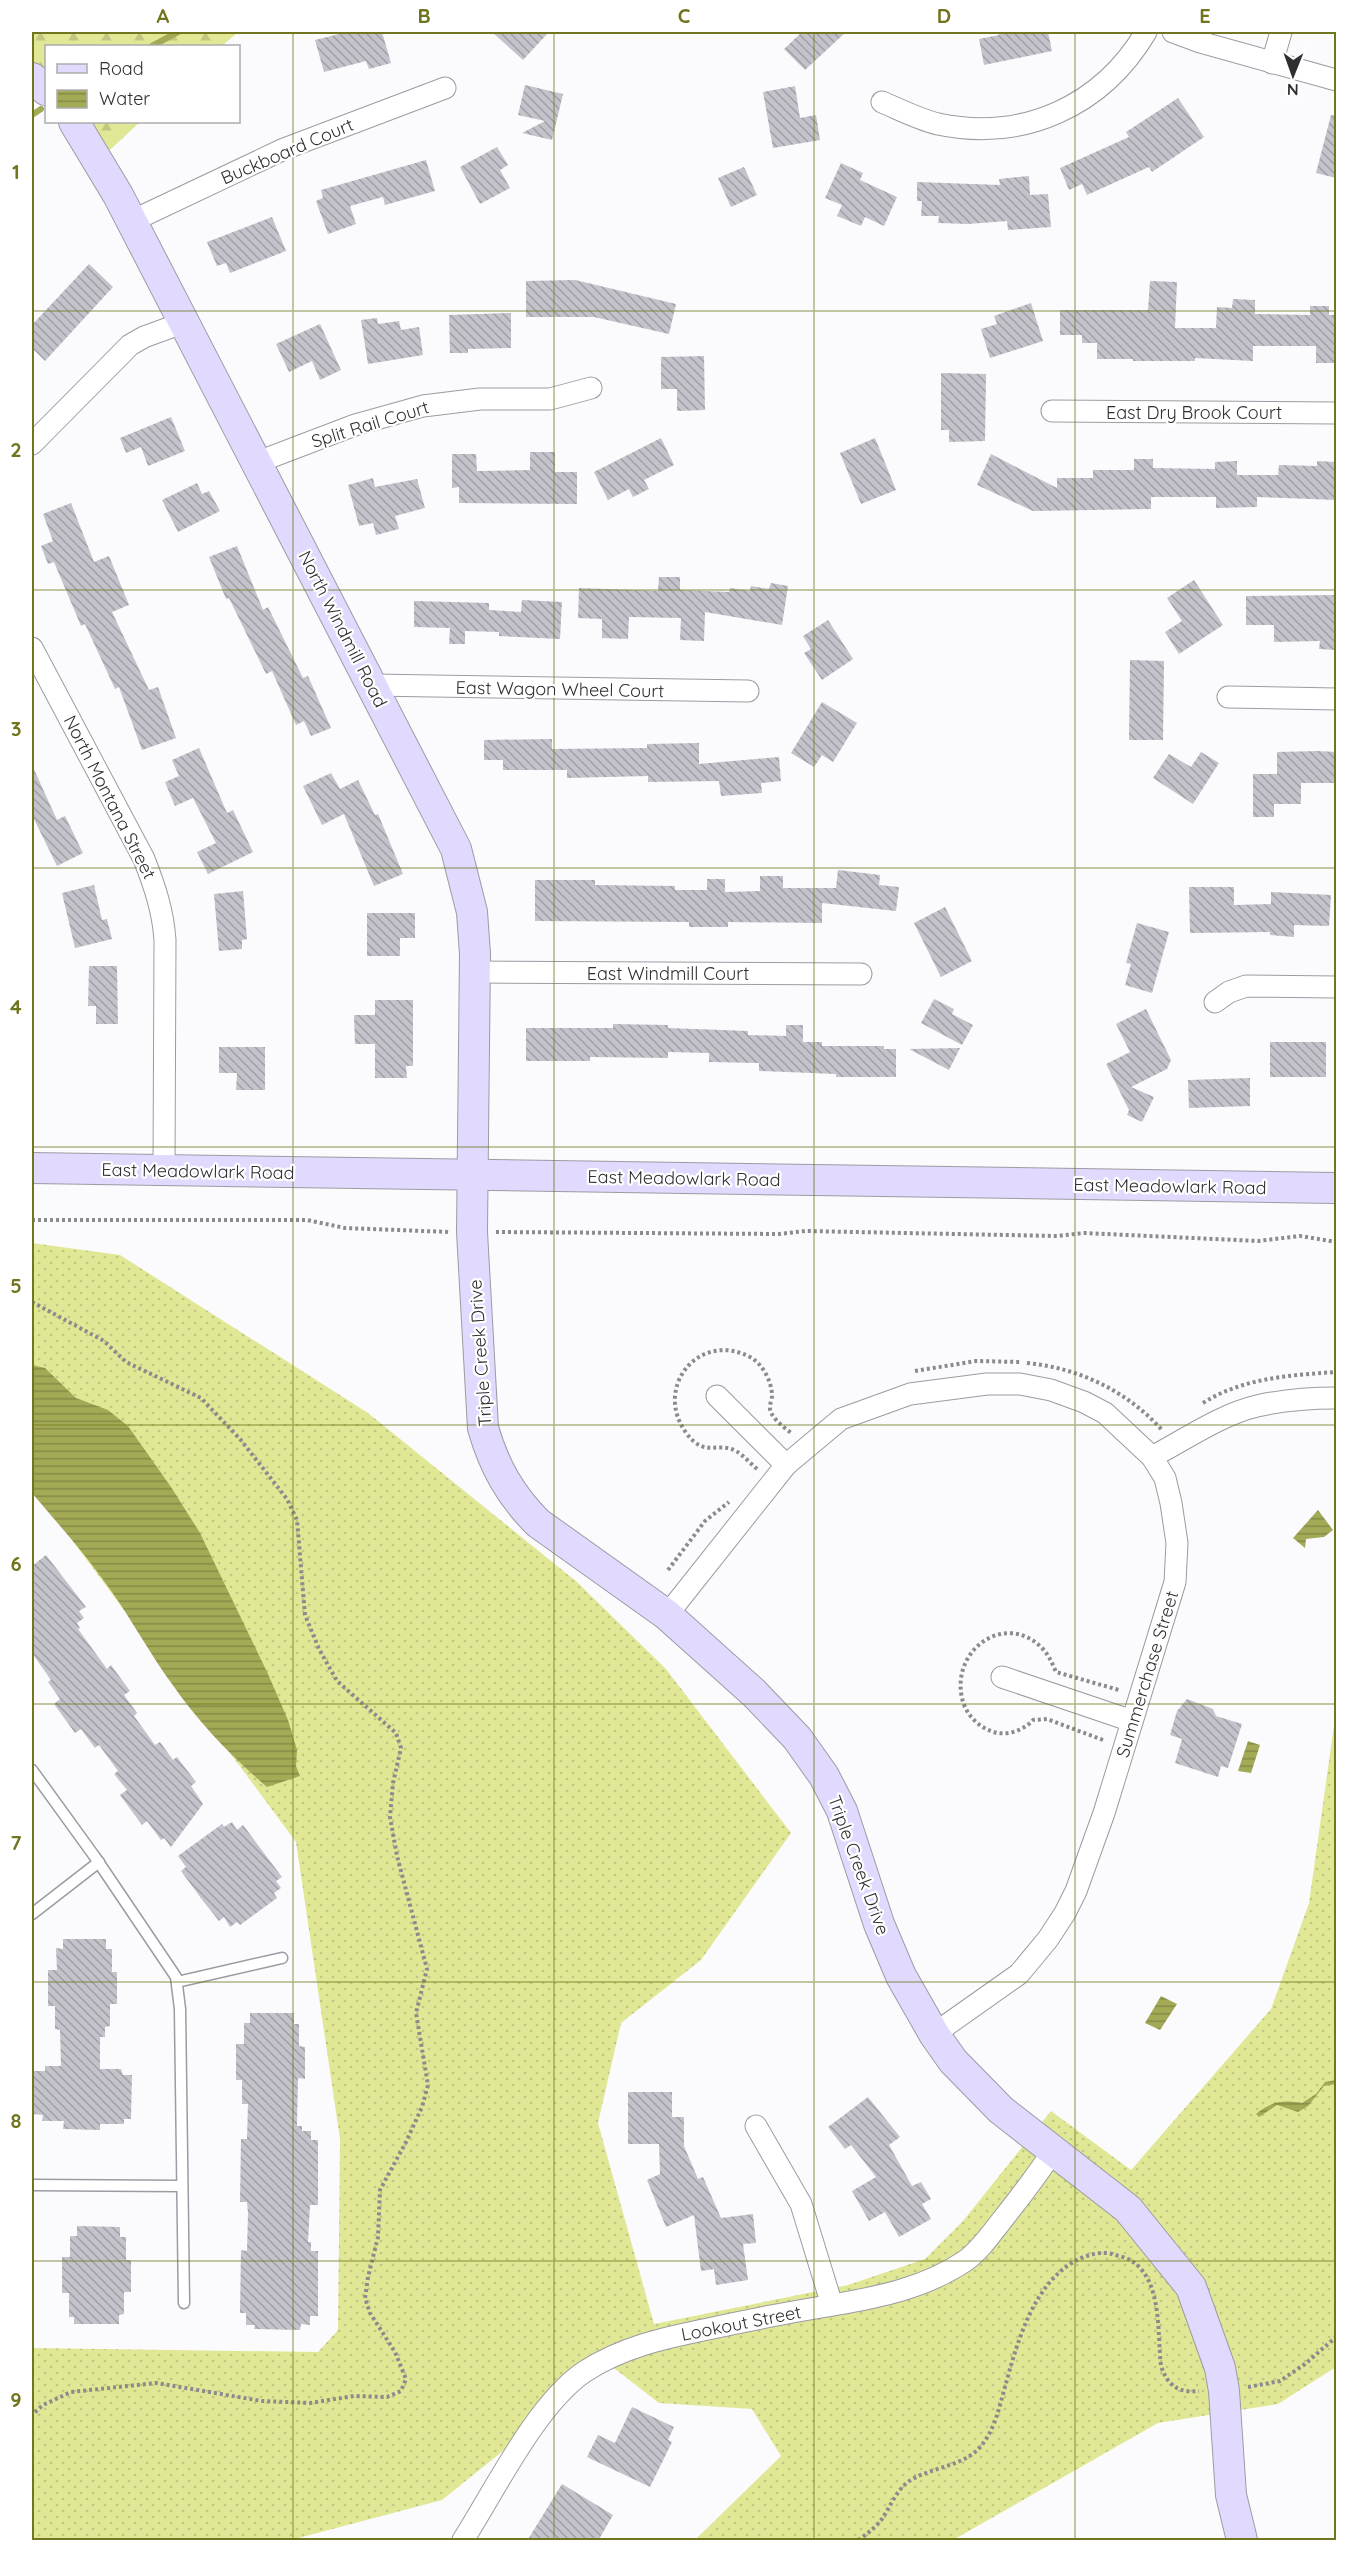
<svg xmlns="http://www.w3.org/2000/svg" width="1368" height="2572" font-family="Quicksand,sans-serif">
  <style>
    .grass { fill: url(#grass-dots) }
    .forest { fill: url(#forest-firs) }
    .water { fill: url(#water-rules) }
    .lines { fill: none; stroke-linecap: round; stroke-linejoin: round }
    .stream { stroke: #a3aa55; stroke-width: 6 }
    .building { fill: url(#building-back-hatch) }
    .lane-casing { stroke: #9b9ba3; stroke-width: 13 }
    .street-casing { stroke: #9b9ba3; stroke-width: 23 }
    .secondary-casing { stroke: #9b9ba3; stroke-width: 32 }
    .path { stroke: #8b8b8e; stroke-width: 4; stroke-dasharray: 3 3; stroke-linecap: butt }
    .lane { stroke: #fff; stroke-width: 10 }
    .street { stroke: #fff; stroke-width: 21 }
    .secondary { stroke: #e1dafe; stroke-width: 30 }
    .grid { fill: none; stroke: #71761e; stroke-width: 1.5; stroke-opacity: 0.55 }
    .labels { text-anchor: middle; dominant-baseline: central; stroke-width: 4.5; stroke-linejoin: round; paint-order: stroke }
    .street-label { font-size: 18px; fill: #2f2f32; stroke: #fff }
    .neatline { fill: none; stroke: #71761e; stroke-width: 2 }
    .grid-label { font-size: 20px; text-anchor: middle; font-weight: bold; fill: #71761e }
  </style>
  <defs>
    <pattern id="grass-dots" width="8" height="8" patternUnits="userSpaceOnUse" patternTransform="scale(1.5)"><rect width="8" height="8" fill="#e1e895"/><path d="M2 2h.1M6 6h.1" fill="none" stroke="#c1c781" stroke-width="1.8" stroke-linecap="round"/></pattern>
    <pattern id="forest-firs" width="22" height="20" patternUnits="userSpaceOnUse" patternTransform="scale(1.5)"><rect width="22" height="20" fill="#e1e895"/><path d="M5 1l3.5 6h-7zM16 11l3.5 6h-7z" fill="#c1c781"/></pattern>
    <pattern id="water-rules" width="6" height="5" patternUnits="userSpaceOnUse" patternTransform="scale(1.5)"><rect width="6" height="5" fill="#a3aa55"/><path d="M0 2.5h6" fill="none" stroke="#858b47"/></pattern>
    <pattern id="building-back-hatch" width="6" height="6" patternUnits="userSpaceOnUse" patternTransform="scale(1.5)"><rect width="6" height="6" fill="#c4c3cb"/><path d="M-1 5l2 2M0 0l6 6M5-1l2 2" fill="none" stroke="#a09fa5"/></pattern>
  </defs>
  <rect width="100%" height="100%" fill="#fbfbfe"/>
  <path class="grass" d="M32 1243 120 1255 368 1413 577 1582 666 1669 791 1833 701 1960 621 2023 598 2123 654 2324 848 2285 925 2259 963 2221 1051 2111 1131 2170 1271 2009 1309 1903 1336 1711V2367L1278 2404 1158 2423 953 2540H695L781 2456 752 2409 659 2403 610 2365 442 2500 291 2540H32V2348L318 2352 338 2330 340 2139 296 1842 32 1486Z"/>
  <g class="forest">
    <path d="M32 32H238L222 46H46V90L32 78Z"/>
    <path d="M74 122H140L98 161Z"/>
  </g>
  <g class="water">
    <path d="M32 1365 45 1368 76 1398 108 1410 128 1426 171 1487 200 1533 268 1674 288 1720 297 1750 296 1766 300 1776 267 1787C232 1757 199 1723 172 1684 150 1654 133 1622 112 1592 88 1557 59 1525 32 1493Z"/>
    <path d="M1318 1510 1333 1530 1324 1537 1306 1539 1305 1548 1293 1538Z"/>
    <path d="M1248 1741 1260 1745 1251 1773 1238 1771Z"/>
    <path d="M1161 1996 1177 2004 1160 2030 1145 2023Z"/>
    <path d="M1336 2080V2084L1324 2086 1308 2106 1298 2112 1277 2105 1259 2117 1256 2114C1272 2101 1282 2100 1302 2103L1316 2094 1325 2082Z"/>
  </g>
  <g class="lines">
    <g class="stream">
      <path d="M152 46 178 32"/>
      <path d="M32 115 41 109"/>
    </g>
  </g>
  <g class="building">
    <path d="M347 32H382L391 63 369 69 366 61 324 72 315 40Z"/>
    <path d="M492 32H549L523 60Z"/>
    <path d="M802 32H846L805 70 784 49Z"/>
    <path d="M999 32H1048L1052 51 984 65 979 39 999 35Z"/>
    <path d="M525 85 563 94 552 140 522 133 545 121 518 115Z"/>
    <path d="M795 86 800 118 816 115 820 140 773 148 763 92Z"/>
    <path d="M1178 98 1204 137 1152 172 1149 167 1087 195 1082 184 1069 190 1060 168 1129 137 1126 132Z"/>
    <path d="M1331 115H1336V178L1316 173Z"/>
    <path d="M497 147 508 165 500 170 510 188 480 204 460 167Z"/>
    <path d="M426 160 435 191 385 205 383 197 350 206 356 224 328 234 316 201 323 198 321 190Z"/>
    <path d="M841 163 863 173 860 180 897 197 884 226 865 217 861 226 837 216 842 205 825 198Z"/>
    <path d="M744 167 757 195 731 207 718 178Z"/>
    <path d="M1029 176 1030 195 1048 194 1051 227 1008 230 1007 221 968 224 938 223 939 216H921L922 201H917V182L1000 185 999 179Z"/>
    <path d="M272 217 286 251 230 273 226 263 217 266 207 242Z"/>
    <path d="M89 264 113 287 45 361 32 348V325Z"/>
    <path d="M575 280 676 304 669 334 594 317H526V281Z"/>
    <path d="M1150 281 1177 282 1175 328H1216L1217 307 1232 308 1233 299 1255 300V314L1310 315V306H1329V315H1336V363H1316V346H1253V361L1195 358V361H1133V359H1097V343H1082V335H1060V310H1148Z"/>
    <path d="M1031 303 1043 341 990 358 981 329 997 324 994 316Z"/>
    <path d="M511 313V348L468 349V353H450L449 315Z"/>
    <path d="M377 318 378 324 399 321 401 330 419 327 423 355 368 364 361 320Z"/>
    <path d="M320 324 341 370 320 380 312 361 289 372 276 344Z"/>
    <path d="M704 356 705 410 677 411V389H661V357Z"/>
    <path d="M941 373 986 374 985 441 949 442V430H941Z"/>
    <path d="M171 417 185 451 148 466 141 447 126 453 120 438Z"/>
    <path d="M661 438 674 465 644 480 649 489 633 497 629 489 608 500 594 472Z"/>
    <path d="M875 438 896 490 861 504 840 453Z"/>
    <path d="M530 452H555V472H577V504L459 503V487L452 488V454H476L477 471 530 470Z"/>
    <path d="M991 454 1057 488V478H1093V470H1134V459H1153V468L1215 469V462L1237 461V475H1278L1279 465 1317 466V461L1336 462V500L1257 497V507L1216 508V497H1151V509L1033 511 977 485Z"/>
    <path d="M373 478 375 487 417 479 425 508 395 516 399 529 376 535 373 523 359 526 348 485Z"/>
    <path d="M197 483 202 494 209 491 220 511 178 532 162 500Z"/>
    <path d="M71 503 94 562 109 556 129 605 112 612 149 690 158 687 176 738 142 750 119 687 115 689 85 624 81 626 54 562 48 564 41 546 53 541 43 514Z"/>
    <path d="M237 546 263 610 268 607 303 678 308 676 331 728 311 736 304 721 296 725 272 671 266 674 229 598 226 599 209 557Z"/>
    <path d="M659 577H680V590L729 592 730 588 750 591 751 586 769 589 771 583 788 586 782 625 705 612 704 641 680 640 681 618 629 617 628 639 602 638V619L578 618 579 588 658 591Z"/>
    <path d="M1194 580 1223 625 1179 654 1165 632 1182 621 1167 598Z"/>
    <path d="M1336 595V650L1319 649 1320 641 1274 642V625H1246V596Z"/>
    <path d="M522 600 562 602 560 639 499 636V632L465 631V644H449L450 628 414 627V601L489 603V610L521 612Z"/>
    <path d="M828 620 853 659 822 680 804 653 811 649 803 636Z"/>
    <path d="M1130 660 1164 661 1163 740H1129Z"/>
    <path d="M822 702 857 723 833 762 822 755 814 767 791 753Z"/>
    <path d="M552 739V749L647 748V744L699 743V764L779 757 781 781 761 783 762 793 721 796 719 781 648 782V776L567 778V770H503V760H484V740Z"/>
    <path d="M199 748 227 813 233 810 253 852 208 874 197 852 216 843 193 798 175 806 165 782 179 776 172 760Z"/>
    <path d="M1318 751 1336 752V783H1301V804H1274V817H1253V774H1277V752Z"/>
    <path d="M1201 752 1219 763 1193 804 1153 778 1169 754 1191 767Z"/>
    <path d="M32 765 57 820 65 816 83 853 57 866 32 815Z"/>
    <path d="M331 773 340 789 358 780 375 815 378 814 403 874 374 886 344 814 322 825 303 786Z"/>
    <path d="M838 870 880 875 879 885 899 887 896 911 822 903V923L728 922V927H689V922L535 921V880H595V885L675 886V890H707V879H725V892L760 891V876H783V888H836Z"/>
    <path d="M94 885 102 920 107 919 112 939 75 948 62 893Z"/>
    <path d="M1189 887H1234V905L1271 904V892L1331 895 1329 926 1294 925V937L1270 935V932L1190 933Z"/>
    <path d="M243 891 247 939 242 940V949L219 951 214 894Z"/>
    <path d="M945 907 972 961 941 977 914 923Z"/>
    <path d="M367 913H415V938H400V956H367Z"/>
    <path d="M1137 923 1169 932 1152 993 1125 985 1131 964 1126 963Z"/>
    <path d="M89 966H117L118 1024H96V1006H88Z"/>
    <path d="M934 999 954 1009 952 1014 973 1025 962 1045 921 1023Z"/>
    <path d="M375 1000H413V1066H406L407 1078H375V1044H355L354 1015H375Z"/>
    <path d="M1146 1009 1171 1060 1167 1069 1131 1087 1154 1097 1142 1122 1127 1115 1129 1110 1106 1064 1130 1052 1116 1024Z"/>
    <path d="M613 1024 668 1025V1028L748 1031V1035L786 1036V1025H803V1042H822V1046H884V1049H896V1077H836V1074L759 1071V1063L709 1062V1053L668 1052V1058L590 1057V1061H526V1028H613Z"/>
    <rect x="1270" y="1042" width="56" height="35"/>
    <path d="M219 1047H265V1090H236L237 1073H219Z"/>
    <path d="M960 1048 949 1070 909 1049Z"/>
    <path d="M1250 1078V1106L1189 1108 1188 1080Z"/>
    <path d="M46 1555 86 1607 79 1611 84 1618 77 1623 80 1628 78 1629 107 1669 111 1665 130 1691 124 1695 137 1713 134 1716 155 1745 160 1742 173 1760 177 1757 196 1782 191 1786 203 1804 171 1847 164 1838 161 1840 147 1821 142 1825 120 1795 127 1790 114 1774 118 1771 99 1745 95 1748 81 1729 75 1733 54 1704 60 1699 48 1682 51 1680 32 1653V1566Z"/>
    <path d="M1187 1699 1213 1709 1216 1716 1242 1724 1228 1768 1221 1766 1218 1777 1175 1763 1182 1739 1170 1735 1177 1711Z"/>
    <path d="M232 1822 237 1830 243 1825 282 1877 276 1881 281 1888 274 1893 277 1898 240 1925 237 1922 230 1927 224 1917 219 1921 203 1901 181 1871 186 1867 178 1856 222 1824 224 1827Z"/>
    <path d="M63 1939H106V1949H112V1972H117V2004H110V2026L105 2027V2037H100V2069H121L123 2075H132L131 2119H124V2124H100V2130L63 2129 64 2121H42L43 2115 33 2114 34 2071H45V2066H61L60 2030 55 2029V2006H48V1970H57L56 1948 63 1949Z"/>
    <path d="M250 2013H294V2024H299V2046L305 2047V2079L298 2078 297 2126H302V2131H311V2140H318V2205H310L308 2242H311V2251H318V2316H310V2325L301 2324 300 2330 254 2329 255 2325H246V2313H240L241 2250 247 2251 248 2213 247 2202H240L241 2139H247L248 2104H242V2080H236V2044H244V2023H250Z"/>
    <path d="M628 2092H672V2117H684V2146L698 2179 703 2177 721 2218 753 2214 756 2243 743 2244 748 2280 716 2285 714 2269 701 2271 694 2215 666 2227 647 2180 660 2174 659 2144H628Z"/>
    <path d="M868 2097 900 2137 889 2145 912 2186 921 2182 931 2199 922 2204 931 2219 899 2237 885 2212 869 2221 852 2191 876 2177 851 2145 845 2149 828 2127Z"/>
    <path d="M77 2226 120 2227V2237H126V2260H131V2292H124V2314L119 2315V2324H74V2317H69V2293H62V2257H70V2236H77Z"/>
    <path d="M632 2407 674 2427 668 2440 672 2442 650 2487 587 2457 598 2435 615 2443Z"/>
    <path d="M562 2484 613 2515 598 2541H527Z"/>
  </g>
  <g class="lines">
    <defs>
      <g id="lane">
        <path d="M32 1770 95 1857 176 1977 180 2009 184 2303"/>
        <path d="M32 1914 99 1862"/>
        <path d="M177 1982 282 1958"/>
        <path d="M32 2185 181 2186"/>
      </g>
      <g id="street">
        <path d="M1173 32 1200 42 1336 80"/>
        <path d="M1272 63 1281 32"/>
        <path d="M882 102C901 110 918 119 938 124 1024 142 1102 106 1146 32"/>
        <path d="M132 221 284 149 445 88"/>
        <path d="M1052 411 1336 413"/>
        <path d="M32 444 130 345 144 337 185 322"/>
        <path d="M258 462 355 425 423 406 480 399H550L591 388"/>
        <path d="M32 648 144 859C155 887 163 911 165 940L164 1170"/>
        <path d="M372 685 748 691"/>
        <path d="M1228 697 1336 699"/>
        <path d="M474 972 861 974"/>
        <path d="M1215 1002 1229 992 1246 986 1336 987"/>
        <path d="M717 1396 786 1465"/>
        <path d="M1152 1457C1184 1440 1222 1414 1257 1406 1283 1400 1310 1398 1336 1398"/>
        <path d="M667 1615 786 1465 841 1419 910 1394 987 1384H1020L1051 1390 1084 1402 1105 1413 1152 1457 1165 1478 1171 1503 1177 1543 1175 1582 1104 1813 1076 1891 1065 1913 1048 1939 1019 1974 934 2034"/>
        <path d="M1002 1677 1132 1721"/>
        <path d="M756 2126 801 2204 832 2305"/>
        <path d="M463 2540C495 2490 536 2405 584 2372 622 2347 664 2338 708 2329 749 2320 791 2312 833 2305 879 2297 925 2288 965 2261 978 2252 989 2237 999 2224 1018 2200 1036 2177 1053 2151"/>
      </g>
      <g id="secondary">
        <path d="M32 78 46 90"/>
        <path d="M74 122 118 195 456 849 472 912 475 954 472 1232 483 1428C494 1466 510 1495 538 1523L667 1615 754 1693 797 1738 824 1776 842 1811 879 1924 901 1976 934 2034 953 2061 1001 2110 1128 2209 1191 2287 1220 2368 1224 2391 1231 2495 1242 2540"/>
        <path d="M32 1168 1336 1188"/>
      </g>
    </defs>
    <use href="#lane" class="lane-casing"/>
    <use href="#street" class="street-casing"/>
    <use href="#secondary" class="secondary-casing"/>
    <g class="path">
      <path d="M32 1220H307L345 1228 450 1232"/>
      <path d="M496 1232 779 1234 805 1231 1057 1236 1084 1233 1258 1241 1300 1236 1336 1242"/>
      <path d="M32 1302 104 1341 126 1362 201 1398 240 1439 287 1499 297 1520 305 1615 319 1649 337 1681 396 1733 401 1748 393 1783 390 1817 397 1856 427 1969 416 2013 428 2085 422 2107 406 2142 380 2190 378 2237 368 2277 365 2298 370 2313 395 2352 406 2379 401 2391 387 2397 354 2396 310 2403 262 2401 156 2383 71 2392 43 2405 32 2415"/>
      <path d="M1027 1363C1079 1368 1127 1391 1162 1430"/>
      <path d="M915 1371 976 1361 1020 1362"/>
      <path d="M1203 1403C1242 1378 1291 1375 1336 1372"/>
      <path d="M757 1469C750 1463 743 1455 736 1451 718 1441 705 1458 687 1434 652 1388 699 1330 750 1357 763 1364 772 1382 772 1396 772 1400 769 1405 770 1409 772 1419 784 1427 791 1433"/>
      <path d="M668 1570 705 1521 729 1502"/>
      <path d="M1103 1740 1047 1719 1033 1720C1023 1731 1005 1737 991 1731 977 1726 965 1713 962 1698 951 1649 1006 1611 1042 1648 1049 1655 1052 1663 1056 1672L1119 1690"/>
      <path d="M1248 2387 1280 2381 1305 2364 1336 2337"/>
      <path d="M858 2540C867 2534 875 2528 882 2519 890 2507 896 2491 908 2482 929 2467 964 2467 981 2446 995 2429 999 2408 1005 2387 1017 2343 1033 2283 1077 2260 1087 2255 1101 2251 1112 2254 1118 2256 1125 2257 1130 2260 1163 2279 1157 2333 1161 2366 1168 2386 1178 2393 1199 2391"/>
    </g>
    <use href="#lane" class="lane"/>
    <use href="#street" class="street"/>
    <use href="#secondary" class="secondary"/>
  </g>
  <path class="grid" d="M293 32V2540M554 32V2540M814 32V2540M1075 32V2540M32 311H1336M32 590H1336M32 868H1336M32 1147H1336M32 1425H1336M32 1704H1336M32 1982H1336M32 2261H1336"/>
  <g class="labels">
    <g class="street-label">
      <text transform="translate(287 151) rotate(-23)">Buckboard Court</text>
      <text x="1194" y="412">East Dry Brook Court</text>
      <text transform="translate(370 424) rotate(-17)">Split Rail Court</text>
      <text transform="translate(343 629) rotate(63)">North Windmill Road</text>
      <text transform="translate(560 689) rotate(1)">East Wagon Wheel Court</text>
      <text transform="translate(110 797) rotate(63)">North Montana Street</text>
      <text x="668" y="973">East Windmill Court</text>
      <text transform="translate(198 1171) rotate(1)">East Meadowlark Road</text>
      <text transform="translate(684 1178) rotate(1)">East Meadowlark Road</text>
      <text transform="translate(1170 1186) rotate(1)">East Meadowlark Road</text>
      <text transform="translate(480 1353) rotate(-94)">Triple Creek Drive</text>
      <text transform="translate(1147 1674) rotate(-73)">Summerchase Street</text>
      <text transform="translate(859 1865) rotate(70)">Triple Creek Drive</text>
      <text transform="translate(741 2323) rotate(-11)">Lookout Street</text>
    </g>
  </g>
  <rect width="1368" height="2572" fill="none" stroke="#ffffff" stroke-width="66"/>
  <rect x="45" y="45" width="195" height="78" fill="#ffffff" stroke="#acacad" stroke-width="1.5"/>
  <rect x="57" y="64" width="30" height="9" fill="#e1dafe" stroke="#acacad" stroke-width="1.5"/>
  <text x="99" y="75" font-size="18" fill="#2f2f32">Road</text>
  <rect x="57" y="90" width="30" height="18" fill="url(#water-rules)" stroke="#acacad" stroke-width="1.5"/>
  <text x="99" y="105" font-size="18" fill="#2f2f32">Water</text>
  <g transform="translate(1293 75) rotate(181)" stroke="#ffffff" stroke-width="4.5" paint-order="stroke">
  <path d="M0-4.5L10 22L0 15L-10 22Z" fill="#2f2f32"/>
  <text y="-9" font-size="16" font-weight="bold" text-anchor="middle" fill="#2f2f32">N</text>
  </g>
  <rect x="33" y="33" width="1302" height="2506" class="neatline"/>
  <g class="grid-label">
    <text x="163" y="23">A</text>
    <text x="424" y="23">B</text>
    <text x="684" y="23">C</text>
    <text x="944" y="23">D</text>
    <text x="1205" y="23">E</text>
    <text x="16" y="179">1</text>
    <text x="16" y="457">2</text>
    <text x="16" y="736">3</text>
    <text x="16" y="1014">4</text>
    <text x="16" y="1293">5</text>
    <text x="16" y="1571">6</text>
    <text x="16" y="1850">7</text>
    <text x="16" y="2128">8</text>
    <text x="16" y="2407">9</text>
  </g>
</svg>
